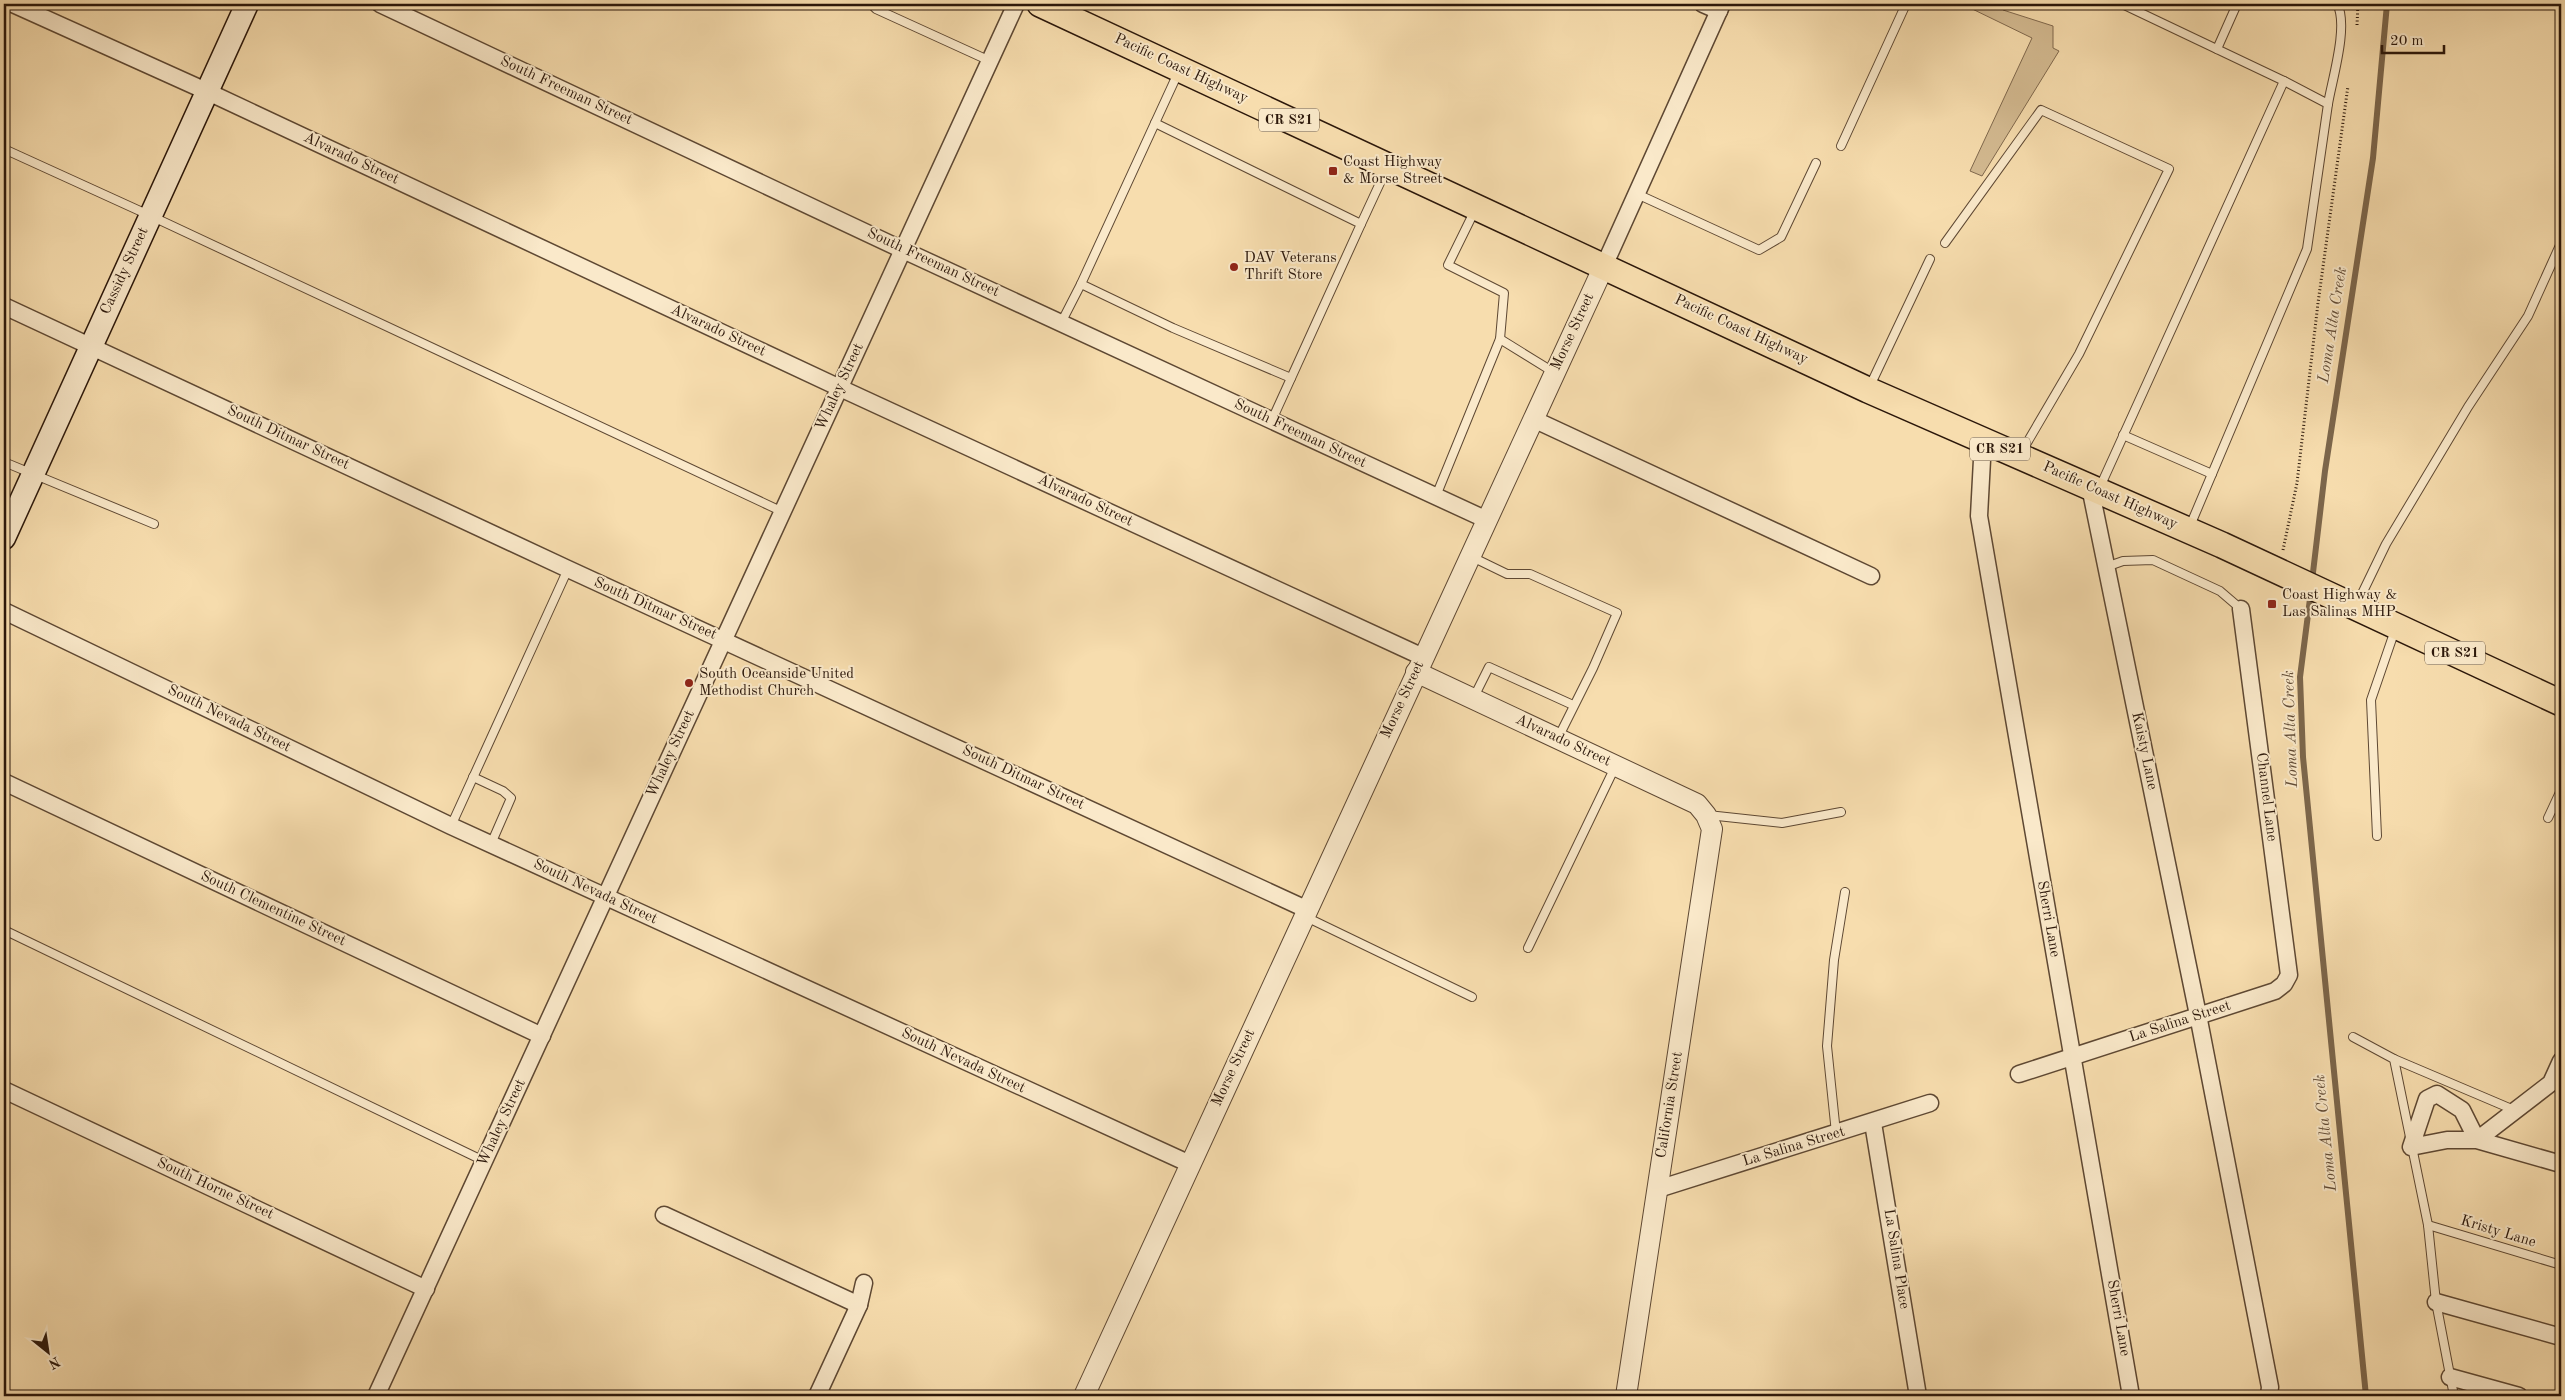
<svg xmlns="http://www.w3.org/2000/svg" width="2565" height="1400" font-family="'Old Standard TT',serif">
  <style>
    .green { fill: #d4bb92; stroke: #80694e }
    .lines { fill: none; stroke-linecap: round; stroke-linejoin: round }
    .stream { stroke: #7c664b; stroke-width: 6 }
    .service-casing { stroke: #5e4833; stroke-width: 10 }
    .minor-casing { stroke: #5e4833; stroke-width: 19 }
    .tertiary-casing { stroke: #5e4833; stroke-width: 22 }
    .secondary-casing { stroke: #2b170a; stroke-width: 25 }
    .primary-casing { stroke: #2b170a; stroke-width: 28 }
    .path { stroke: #2b170a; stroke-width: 3; stroke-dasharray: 1 2.5; stroke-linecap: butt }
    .service { stroke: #fae9ca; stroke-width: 8 }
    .minor { stroke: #fae9ca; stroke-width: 16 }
    .tertiary { stroke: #fae9ca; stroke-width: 20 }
    .secondary { stroke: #fae9ca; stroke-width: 22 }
    .primary { stroke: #f7ddae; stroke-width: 25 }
    .poi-dot { fill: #8f2418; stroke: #fae9ca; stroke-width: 2 }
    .labels { text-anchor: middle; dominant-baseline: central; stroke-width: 4; stroke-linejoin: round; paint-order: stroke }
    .shield { fill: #fae9ca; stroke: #695644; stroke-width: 1 }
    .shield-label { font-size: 14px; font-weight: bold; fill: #2b170a }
    .street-label { font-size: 15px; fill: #2b170a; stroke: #fae9ca }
    .poi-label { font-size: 15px; fill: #2b170a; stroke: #fae9ca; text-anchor: start }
    .water-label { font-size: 16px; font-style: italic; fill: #614b35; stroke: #fae9ca }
  </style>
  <rect width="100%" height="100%" fill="#f7ddae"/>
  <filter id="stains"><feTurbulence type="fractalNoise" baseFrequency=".004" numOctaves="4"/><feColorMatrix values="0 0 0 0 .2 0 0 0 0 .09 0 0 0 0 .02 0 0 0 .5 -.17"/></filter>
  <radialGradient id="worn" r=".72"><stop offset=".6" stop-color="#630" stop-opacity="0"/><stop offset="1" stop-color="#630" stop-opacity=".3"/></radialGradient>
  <path class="green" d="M1962 4H2003V10L2053 26V48L2059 51 1982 176 1970 171 2032 38Z"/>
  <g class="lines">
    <g class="stream">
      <path d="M2312 581 2325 471 2373 158 2387 4"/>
      <path d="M2311 591 2300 677 2303 757 2366 1396"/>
    </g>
    <defs>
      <g id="service">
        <path d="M871 4 876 9 990 61"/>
        <path d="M2122 4 2284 81"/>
        <path d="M2217 49 2237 4"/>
        <path d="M1178 73 1081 284 1173 328 1291 378"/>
        <path d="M2328 104C2332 80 2349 25 2337 4"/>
        <path d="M1155 123 1361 224 1272 420"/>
        <path d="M1841 146 1906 4"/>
        <path d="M4 149 151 216 783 512"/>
        <path d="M1637 194 1759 250 1781 237 1816 163"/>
        <path d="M1361 224 1386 170"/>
        <path d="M1945 243 2041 110 2169 169 2079 354 2021 453"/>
        <path d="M1061 323 1081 284"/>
        <path d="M1500 339 1555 373"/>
        <path d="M1869 388 1930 259"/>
        <path d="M2123 435 2212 474"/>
        <path d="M4 462 154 524"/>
        <path d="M2100 487 2284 81 2328 104 2307 249 2190 526"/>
        <path d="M1436 496 1500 339 1504 293 1448 265 1475 210"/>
        <path d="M1472 557 1507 574H1530L1617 613 1593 668 1558 738"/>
        <path d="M2106 567 2123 561 2153 560 2220 591 2241 609"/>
        <path d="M2357 604 2386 544 2468 407 2528 316 2561 243"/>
        <path d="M1474 697 1489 667 1573 705"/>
        <path d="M473 777 503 791 511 798 491 844"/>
        <path d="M1708 815 1782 823 1841 812"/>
        <path d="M2548 818 2561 790"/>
        <path d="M451 826 568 569"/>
        <path d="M2377 836 2371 700 2395 630"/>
        <path d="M1306 917 1472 997"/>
        <path d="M4 930 484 1161"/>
        <path d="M1528 948 1615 767"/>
        <path d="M2353 1037 2394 1059 2428 1225 2436 1302 2454 1396"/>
        <path d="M2394 1059 2514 1110"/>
        <path d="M1836 1133 1827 1046 1834 960 1845 892"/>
        <path d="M2428 1225 2561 1265"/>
      </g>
      <g id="minor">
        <path d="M13 4 206 91 840 388 1423 657"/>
        <path d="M380 4 903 250 1487 520"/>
        <path d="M1703 4 1719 11"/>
        <path d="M1604 266 1722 4"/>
        <path d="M4 306 568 569 1308 910"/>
        <path d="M1533 419 1871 576"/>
        <path d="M1983 441 1979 516 2131 1396"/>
        <path d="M2090 487 2198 1015 2270 1387 2269 1396"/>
        <path d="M4 611 451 826 1190 1164"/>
        <path d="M4 782 542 1036"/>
        <path d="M2561 1061 2551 1083 2477 1140H2447L2411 1147 2427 1099 2437 1094 2462 1110 2477 1140 2561 1164"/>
        <path d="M2019 1074 2275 991 2284 984 2289 975 2241 609"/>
        <path d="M4 1090 426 1289"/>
        <path d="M1873 1123 1918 1396"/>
        <path d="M1658 1189 1930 1103"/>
        <path d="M664 1215 859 1305"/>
        <path d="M2436 1302 2561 1337"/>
        <path d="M2450 1377 2519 1396"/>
        <path d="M376 1396 1016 4"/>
        <path d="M817 1396 859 1305 864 1283"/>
      </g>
      <g id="tertiary">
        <path d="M1416 672 1697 804 1706 815 1712 829 1626 1396"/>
        <path d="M1084 1396 1604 266"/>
      </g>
      <path id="secondary" d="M4 538 247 4"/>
      <path id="primary" d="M1040 4 1868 390 2222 545 2561 703"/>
    </defs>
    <use href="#service" class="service-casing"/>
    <use href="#minor" class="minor-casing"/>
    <use href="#tertiary" class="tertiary-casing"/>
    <use href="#secondary" class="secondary-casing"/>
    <use href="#primary" class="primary-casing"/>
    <g class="path">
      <path d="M2357 25 2358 4"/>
      <path d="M2283 550 2297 483 2318 303 2348 86"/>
    </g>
    <use href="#service" class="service"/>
    <use href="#minor" class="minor"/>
    <use href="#tertiary" class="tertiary"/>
    <use href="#secondary" class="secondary"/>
    <use href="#primary" class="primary"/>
  </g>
  <g class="poi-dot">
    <rect x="1328" y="166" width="10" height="10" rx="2.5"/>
    <circle cx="1234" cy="267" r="5"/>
    <rect x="2267" y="599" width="10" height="10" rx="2.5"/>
    <circle cx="689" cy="683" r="5"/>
  </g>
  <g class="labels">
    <g class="shield">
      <rect x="1259" y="108.5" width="60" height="23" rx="4"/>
      <rect x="1970" y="437.5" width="60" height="23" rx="4"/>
      <rect x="2425" y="641.5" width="60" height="23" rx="4"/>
    </g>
    <g class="shield-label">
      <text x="1289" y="120">CR S21</text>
      <text x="2000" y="449">CR S21</text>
      <text x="2455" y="653">CR S21</text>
    </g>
    <g class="street-label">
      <text transform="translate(1181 69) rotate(25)">Pacific Coast Highway</text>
      <text transform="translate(566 91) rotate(25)">South Freeman Street</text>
      <text transform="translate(351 159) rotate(25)">Alvarado Street</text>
      <text transform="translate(933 263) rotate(25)">South Freeman Street</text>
      <text transform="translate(125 271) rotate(-65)">Cassidy Street</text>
      <text transform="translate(1741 330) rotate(25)">Pacific Coast Highway</text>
      <text transform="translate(718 331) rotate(25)">Alvarado Street</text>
      <text transform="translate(1573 332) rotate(-65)">Morse Street</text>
      <text transform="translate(840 387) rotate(-65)">Whaley Street</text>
      <text transform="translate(1300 434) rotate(25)">South Freeman Street</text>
      <text transform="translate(288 438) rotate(25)">South Ditmar Street</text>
      <text transform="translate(2110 496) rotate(24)">Pacific Coast Highway</text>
      <text transform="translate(1085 501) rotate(25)">Alvarado Street</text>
      <text transform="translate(655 609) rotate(24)">South Ditmar Street</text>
      <text transform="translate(1403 700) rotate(-65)">Morse Street</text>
      <text transform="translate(229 719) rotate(26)">South Nevada Street</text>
      <text transform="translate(1563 741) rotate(25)">Alvarado Street</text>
      <text transform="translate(2144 751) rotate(78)">Kaisty Lane</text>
      <text transform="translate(671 754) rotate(-65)">Whaley Street</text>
      <text transform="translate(1023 778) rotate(25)">South Ditmar Street</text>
      <text transform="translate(2266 797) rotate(83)">Channel Lane</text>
      <text transform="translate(595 892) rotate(25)">South Nevada Street</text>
      <text transform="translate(273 909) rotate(25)">South Clementine Street</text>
      <text transform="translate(2048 919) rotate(80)">Sherri Lane</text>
      <text transform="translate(2180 1022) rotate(-18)">La Salina Street</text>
      <text transform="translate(963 1061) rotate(25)">South Nevada Street</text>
      <text transform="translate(1234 1068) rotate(-65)">Morse Street</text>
      <text transform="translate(1670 1105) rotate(-81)">California Street</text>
      <text transform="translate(502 1123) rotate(-65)">Whaley Street</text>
      <text transform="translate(1794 1147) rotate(-17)">La Salina Street</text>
      <text transform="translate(215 1189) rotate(25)">South Horne Street</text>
      <text transform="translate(2498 1232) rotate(17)">Kristy Lane</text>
      <text transform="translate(1896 1259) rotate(81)">La Salina Place</text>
      <text transform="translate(2118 1318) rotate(80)">Sherri Lane</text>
    </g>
    <g class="poi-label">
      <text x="1343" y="162">Coast Highway<tspan x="1343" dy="17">&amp; Morse Street</tspan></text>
      <text x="1244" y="258">DAV Veterans<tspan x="1244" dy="17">Thrift Store</tspan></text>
      <text x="2282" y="595">Coast Highway &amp;<tspan x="2282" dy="17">Las Salinas MHP</tspan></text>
      <text x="699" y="674">South Oceanside United<tspan x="699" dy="17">Methodist Church</tspan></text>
    </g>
    <g class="water-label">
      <text transform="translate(2333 325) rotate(-81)">Loma Alta Creek</text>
      <text transform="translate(2291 729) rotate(-92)">Loma Alta Creek</text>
      <text transform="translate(2326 1133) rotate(-96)">Loma Alta Creek</text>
    </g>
  </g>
  <rect width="2565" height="1400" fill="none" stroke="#f7ddae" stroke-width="20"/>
  <rect x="5" y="5" width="2555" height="1390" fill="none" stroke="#2b170a" stroke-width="2.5"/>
  <rect x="10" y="10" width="2545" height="1380" fill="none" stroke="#2b170a"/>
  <g transform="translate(48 1352) rotate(150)" stroke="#fae9ca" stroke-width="4" paint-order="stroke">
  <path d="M0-4L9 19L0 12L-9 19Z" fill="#2b170a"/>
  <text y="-8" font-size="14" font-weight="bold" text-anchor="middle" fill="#2b170a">N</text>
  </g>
  <path d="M2382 45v8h62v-8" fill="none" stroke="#2b170a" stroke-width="2.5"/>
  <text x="2390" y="45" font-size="15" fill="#2b170a" stroke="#fae9ca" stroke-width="4" paint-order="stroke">20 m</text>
  <rect width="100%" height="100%" filter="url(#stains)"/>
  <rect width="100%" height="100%" fill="url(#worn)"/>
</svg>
